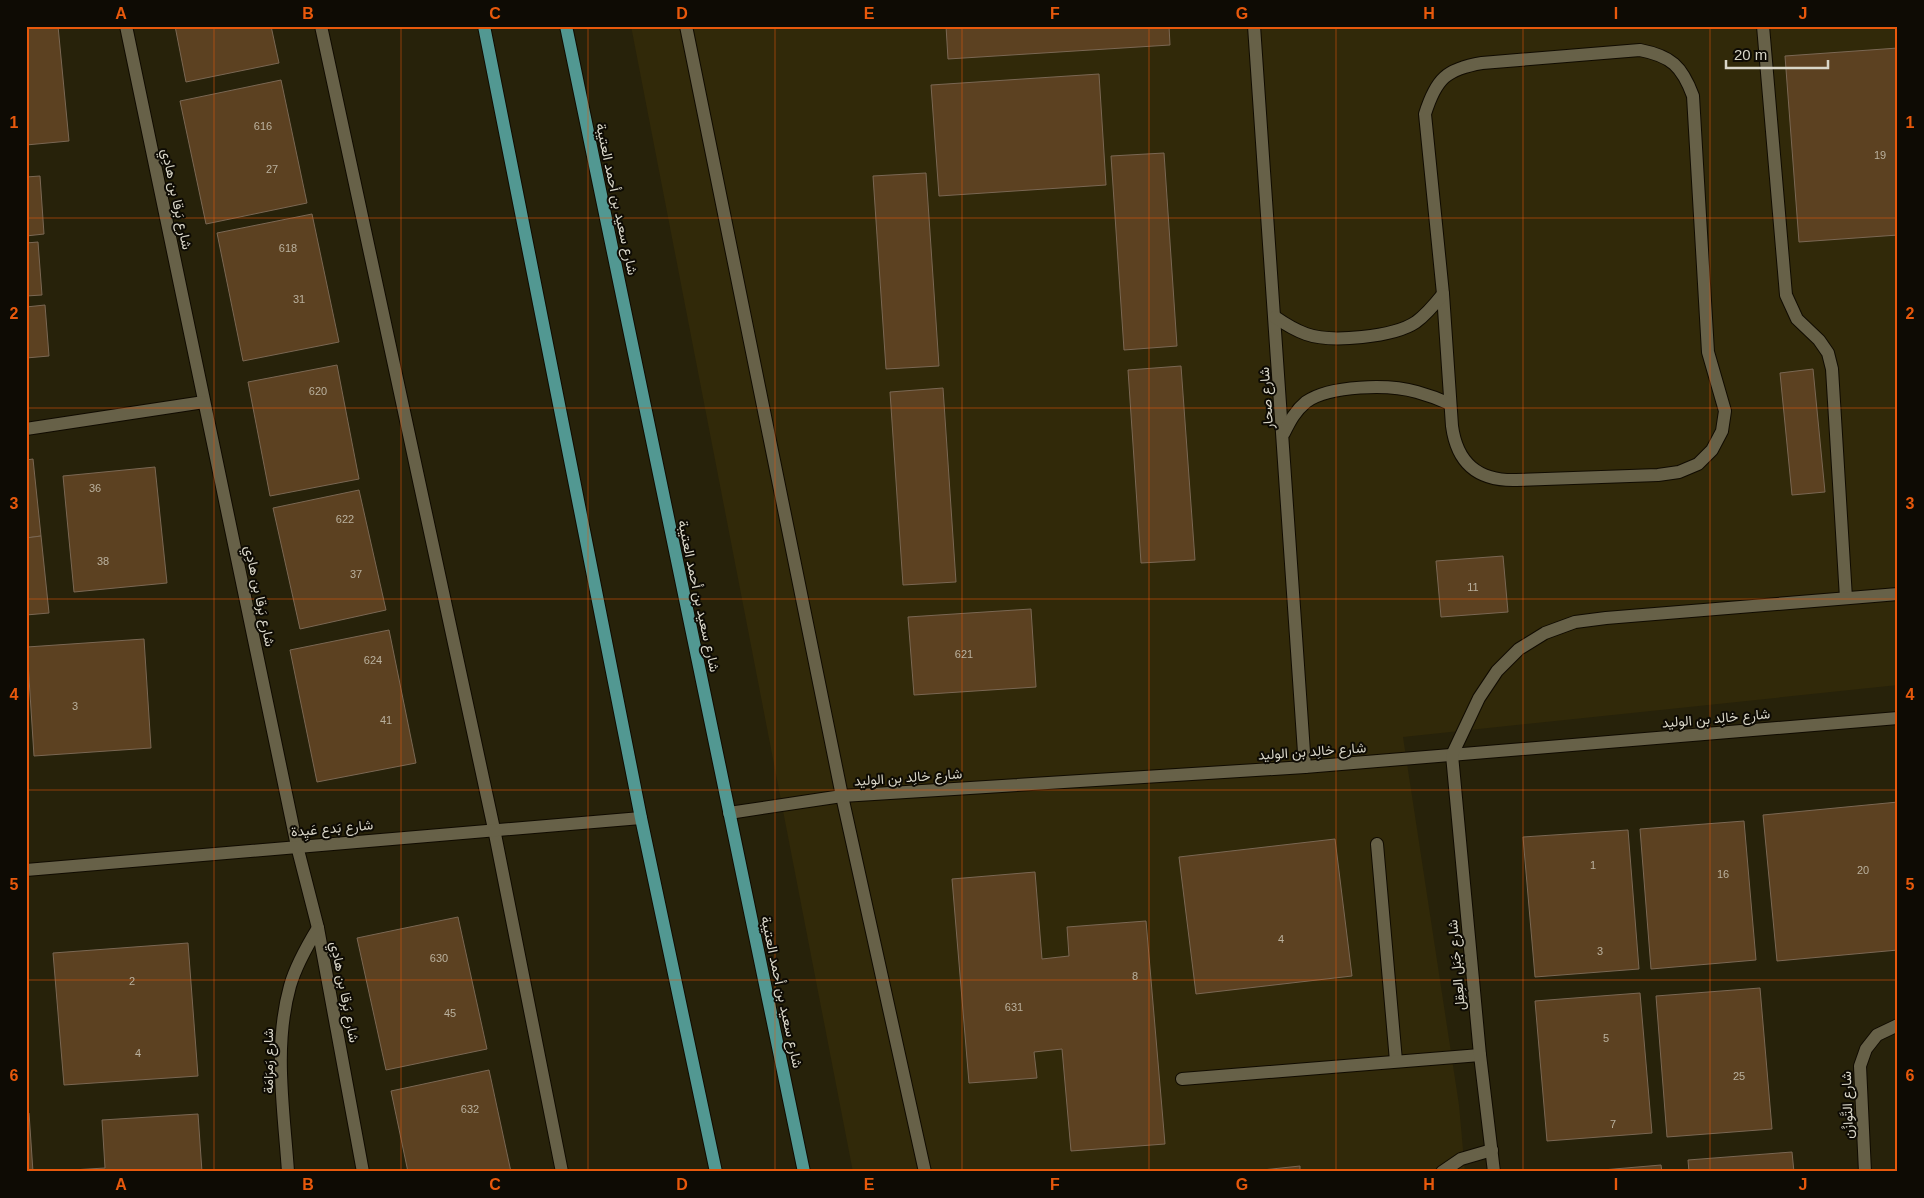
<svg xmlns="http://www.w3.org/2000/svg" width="1924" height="1198" font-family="Arial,Vazirmatn,sans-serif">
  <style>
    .built { fill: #312909 }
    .building { fill: #5c4121; stroke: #7a6753 }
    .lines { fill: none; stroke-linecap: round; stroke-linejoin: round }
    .minor-casing { stroke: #100b00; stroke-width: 14 }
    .major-casing { stroke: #100b00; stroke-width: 14 }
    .minor { stroke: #676148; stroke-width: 12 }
    .major { stroke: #529892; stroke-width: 12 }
    .grid { fill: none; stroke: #e8590c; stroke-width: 1; stroke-opacity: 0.55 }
    .labels { text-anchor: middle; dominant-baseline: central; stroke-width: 4; stroke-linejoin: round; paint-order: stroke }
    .number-label { font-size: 11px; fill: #bab19e }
    .street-label { font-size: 14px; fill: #d9d6c8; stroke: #0e0b04 }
    .neatline { fill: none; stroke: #e8590c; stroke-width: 2 }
    .grid-label { font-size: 16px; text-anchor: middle; font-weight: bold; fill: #e8590c }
  </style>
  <rect width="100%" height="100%" fill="#27220a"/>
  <path class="built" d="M631 26H1898V685L1403 737 1459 1105 1465 1172H853Z"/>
  <g class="building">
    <path d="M26 26H58L69 141 26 145Z"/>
    <path d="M175 26H271L279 63 186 82Z"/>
    <path d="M946 26H1169L1170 45 948 59Z"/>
    <path d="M1898 48V235L1799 242 1785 56Z"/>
    <path d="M1099 74 1106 185 939 196 931 85Z"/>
    <path d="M281 80 307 203 206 224 180 101Z"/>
    <path d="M1164 153 1177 346 1124 350 1111 156Z"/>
    <path d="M926 173 939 366 886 369 873 176Z"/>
    <path d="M40 176 44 234 26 236V177Z"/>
    <path d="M312 214 339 342 243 361 217 233Z"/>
    <path d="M38 242 42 295 26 296V243Z"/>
    <path d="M45 305 49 356 26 358V307Z"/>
    <path d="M337 365 359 479 270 496 248 382Z"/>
    <path d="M1181 366 1195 560 1141 563 1128 370Z"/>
    <path d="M1813 369 1825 492 1792 495 1780 373Z"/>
    <path d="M943 388 956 582 903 585 890 392Z"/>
    <path d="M33 459 41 536 26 538V460Z"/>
    <path d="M155 467 167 583 74 592 63 476Z"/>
    <path d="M359 490 386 610 300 629 273 508Z"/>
    <path d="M41 536 49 613 26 615V538Z"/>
    <path d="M1503 556 1508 612 1441 617 1436 561Z"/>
    <path d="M1031 609 1036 687 914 695 908 617Z"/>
    <path d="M389 630 416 763 317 782 290 650Z"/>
    <path d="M144 639 151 748 34 756 27 647Z"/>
    <path d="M1898 802V950L1777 961 1763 815Z"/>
    <path d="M1744 821 1756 960 1651 969 1640 829Z"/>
    <path d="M1628 830 1639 969 1535 977 1523 837Z"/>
    <path d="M1335 839 1352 976 1196 994 1179 857Z"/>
    <path d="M1035 872 1042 959 1069 956 1067 927 1146 921 1165 1144 1071 1151 1062 1049 1034 1052 1037 1078 969 1083 952 879Z"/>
    <path d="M458 917 487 1049 386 1070 357 938Z"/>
    <path d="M188 943 198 1076 64 1085 53 953Z"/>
    <path d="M1760 988 1772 1129 1667 1137 1656 996Z"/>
    <path d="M1640 993 1652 1133 1547 1141 1535 1001Z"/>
    <path d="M489 1070 511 1172H408L391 1091Z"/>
    <path d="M26 1113H29L33 1172H26Z"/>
    <path d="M198 1114 202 1172H72V1170L105 1168 102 1120Z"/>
    <path d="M1792 1152 1794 1172H1689L1688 1160Z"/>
    <path d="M1661 1165 1662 1172H1579Z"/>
    <path d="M1300 1166V1172H1253V1171Z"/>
  </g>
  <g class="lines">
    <defs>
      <g id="minor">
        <path d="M126 26 297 846 318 928 363 1172"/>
        <path d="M321 26 494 829 562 1172"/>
        <path d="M686 26 842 796 925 1172"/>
        <path d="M1254 26 1305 767"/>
        <path d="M1763 26 1786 295 1797 319 1819 340 1828 353 1832 369 1846 598"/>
        <path d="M1640 50C1671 56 1682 66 1693 96L1708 352 1725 411 1722 431 1712 450 1698 464 1679 472 1658 475 1516 480C1478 481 1457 463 1452 426L1443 294 1425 114C1436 79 1446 69 1482 63Z"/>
        <path d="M1275 317C1285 324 1295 330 1306 334 1331 343 1394 337 1416 322 1427 314 1435 304 1443 294"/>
        <path d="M26 429 204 402"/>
        <path d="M1284 433C1290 421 1295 411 1306 402 1330 385 1389 384 1417 392 1428 395 1439 399 1450 404"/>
        <path d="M729 813 842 796 1305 767 1898 718"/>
        <path d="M1377 844 1396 1061"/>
        <path d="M26 870 641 818"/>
        <path d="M1182 1079 1480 1055"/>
        <path d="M288 1172C284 1110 273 1047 290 986 296 965 307 946 318 928"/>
        <path d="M1442 1172 1461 1159 1492 1150"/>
        <path d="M1494 1172 1480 1055 1452 755 1479 698 1497 671 1519 649 1545 633 1575 622 1606 618 1898 594"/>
        <path d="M1865 1172 1860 1066 1866 1049 1877 1035 1898 1025"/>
      </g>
      <g id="major">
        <path d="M484 26 641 818 716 1172"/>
        <path d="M566 26 804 1172"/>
      </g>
    </defs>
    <use href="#minor" class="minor-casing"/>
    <use href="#major" class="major-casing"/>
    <use href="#minor" class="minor"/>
    <use href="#major" class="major"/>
  </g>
  <path class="grid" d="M214 26V1172M401 26V1172M588 26V1172M775 26V1172M962 26V1172M1149 26V1172M1336 26V1172M1523 26V1172M1710 26V1172M26 218H1898M26 408H1898M26 599H1898M26 790H1898M26 980H1898"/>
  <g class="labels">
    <g class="number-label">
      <text x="263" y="126">616</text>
      <text x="1880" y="155">19</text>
      <text x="272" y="169">27</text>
      <text x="288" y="248">618</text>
      <text x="299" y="299">31</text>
      <text x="318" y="391">620</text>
      <text x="95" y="488">36</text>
      <text x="345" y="519">622</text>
      <text x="103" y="561">38</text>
      <text x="356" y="574">37</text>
      <text x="1473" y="587">11</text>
      <text x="964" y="654">621</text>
      <text x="373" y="660">624</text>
      <text x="75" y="706">3</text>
      <text x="386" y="720">41</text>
      <text x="1593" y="865">1</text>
      <text x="1863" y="870">20</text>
      <text x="1723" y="874">16</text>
      <text x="1281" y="939">4</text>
      <text x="1600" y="951">3</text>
      <text x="439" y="958">630</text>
      <text x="1135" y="976">8</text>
      <text x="132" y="981">2</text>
      <text x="1014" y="1007">631</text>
      <text x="450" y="1013">45</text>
      <text x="1606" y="1038">5</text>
      <text x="138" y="1053">4</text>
      <text x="1739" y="1076">25</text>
      <text x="470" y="1109">632</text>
      <text x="1613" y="1124">7</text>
    </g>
    <g class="street-label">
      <text transform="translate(177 199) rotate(78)">شارع بَرقا بن هادِي</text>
      <text transform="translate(617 199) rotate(78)">شارع سعيد بن أحمد العتيبة</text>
      <text transform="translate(1266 398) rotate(-94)">شارع صحار</text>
      <text transform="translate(260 596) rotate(78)">شارع بَرقا بن هادِي</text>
      <text transform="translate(699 596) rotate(78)">شارع سعيد بن أحمد العتيبة</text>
      <text transform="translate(1716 718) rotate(-5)">شارع خالِد بن الوليد</text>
      <text transform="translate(1312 751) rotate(-4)">شارع خالِد بن الوليد</text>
      <text transform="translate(908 777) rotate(-4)">شارع خالِد بن الوليد</text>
      <text transform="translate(332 828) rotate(-5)">شارع بَدع عَيِدة</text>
      <text transform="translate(1456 965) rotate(-95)">شارع جَبَل العِقِل</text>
      <text transform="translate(345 992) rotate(79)">شارع بَرقا بن هادِي</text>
      <text transform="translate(782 992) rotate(78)">شارع سعيد بن أحمد العتيبة</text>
      <text transform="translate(268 1061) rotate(-90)">شارع رَمرَامَة</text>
      <text transform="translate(1847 1105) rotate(-92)">شارع التَّوازُن</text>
    </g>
  </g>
  <rect width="1924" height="1198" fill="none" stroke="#0e0b04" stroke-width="55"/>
  <path d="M1726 60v8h102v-8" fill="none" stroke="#d9d6c8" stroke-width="2.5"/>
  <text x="1734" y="60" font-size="15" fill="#d9d6c8" stroke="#0e0b04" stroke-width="4" paint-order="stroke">20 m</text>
  <rect x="28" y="28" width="1868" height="1142" class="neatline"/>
  <g class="grid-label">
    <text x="121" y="19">A</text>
    <text x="308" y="19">B</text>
    <text x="495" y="19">C</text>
    <text x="682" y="19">D</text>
    <text x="869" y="19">E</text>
    <text x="1055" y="19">F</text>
    <text x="1242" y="19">G</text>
    <text x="1429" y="19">H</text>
    <text x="1616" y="19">I</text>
    <text x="1803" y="19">J</text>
    <text x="14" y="128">1</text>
    <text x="1910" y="128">1</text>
    <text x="14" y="319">2</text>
    <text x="1910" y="319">2</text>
    <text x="14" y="509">3</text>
    <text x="1910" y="509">3</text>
    <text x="14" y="700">4</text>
    <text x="1910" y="700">4</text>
    <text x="14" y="890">5</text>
    <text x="1910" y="890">5</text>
    <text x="14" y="1081">6</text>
    <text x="1910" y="1081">6</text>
    <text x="121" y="1190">A</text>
    <text x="308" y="1190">B</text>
    <text x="495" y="1190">C</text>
    <text x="682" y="1190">D</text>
    <text x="869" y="1190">E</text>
    <text x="1055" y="1190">F</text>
    <text x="1242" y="1190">G</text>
    <text x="1429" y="1190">H</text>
    <text x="1616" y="1190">I</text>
    <text x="1803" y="1190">J</text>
  </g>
</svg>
